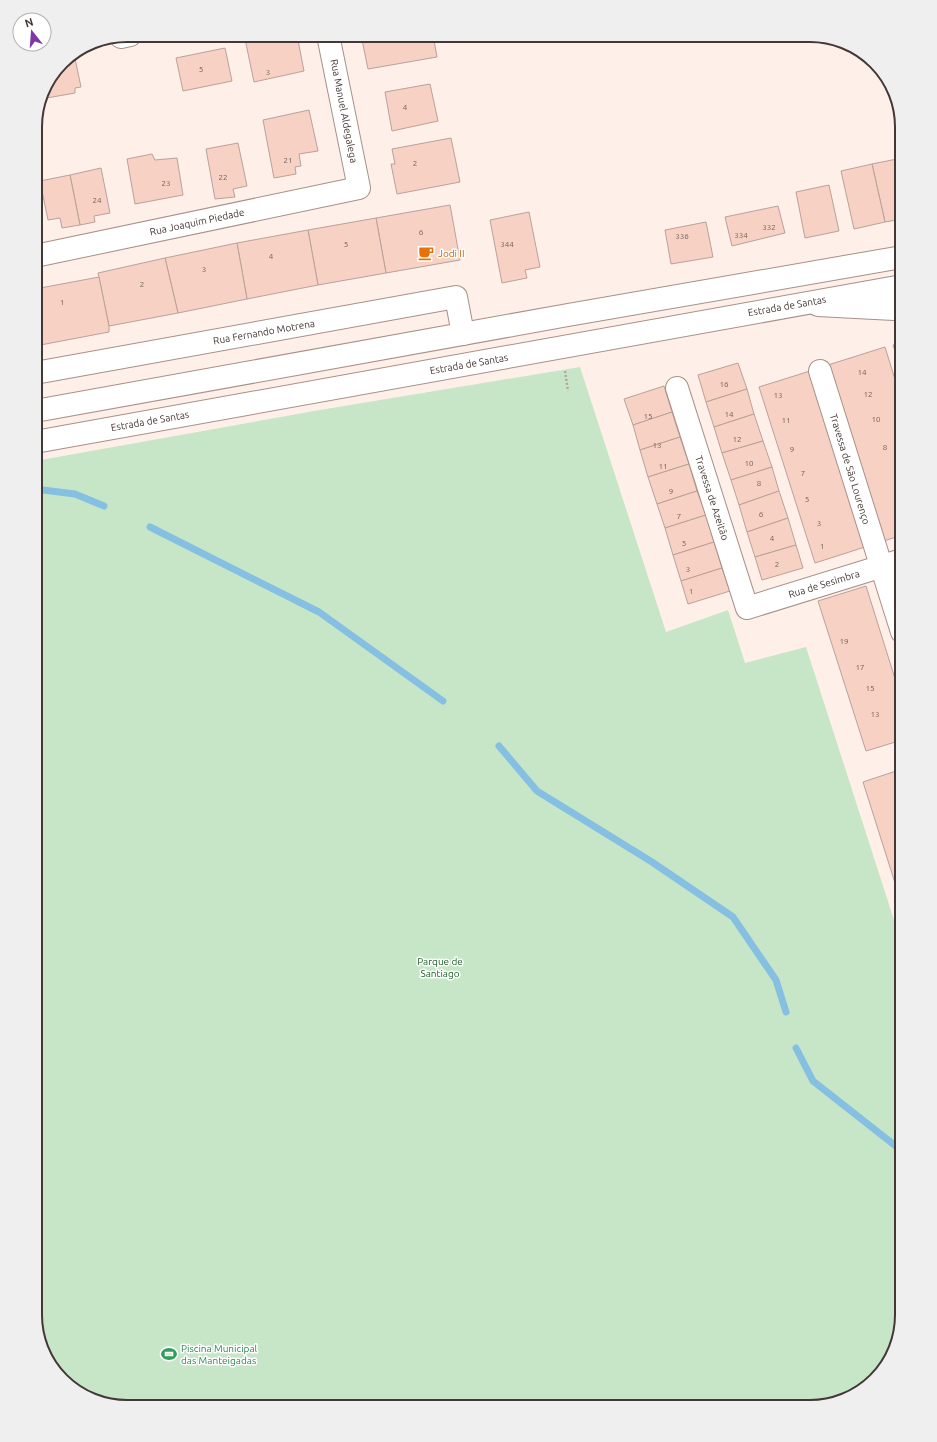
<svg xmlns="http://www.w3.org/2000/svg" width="937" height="1442" font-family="Ubuntu,sans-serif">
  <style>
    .green { fill: #c7e6c7 }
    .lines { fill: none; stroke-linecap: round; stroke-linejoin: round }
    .stream { stroke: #85c0e3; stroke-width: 7 }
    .building { fill: #f7d1c3; stroke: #baa199 }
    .minor-casing { stroke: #a89088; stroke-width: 24 }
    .major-casing { stroke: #a89088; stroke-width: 24 }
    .path { stroke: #b2a49f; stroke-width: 2.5; stroke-dasharray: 2 2; stroke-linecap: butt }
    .minor { stroke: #fff; stroke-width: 22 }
    .major { stroke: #fff; stroke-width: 22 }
    .labels { text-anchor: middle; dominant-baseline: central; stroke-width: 3; stroke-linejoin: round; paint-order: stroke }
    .number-label { font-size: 8px; fill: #705e58 }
    .street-label { font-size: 10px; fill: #433835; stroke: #fff }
    .food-label { font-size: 10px; fill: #c56008; stroke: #fff; text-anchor: start }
    .park-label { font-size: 10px; fill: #1a5b24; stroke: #fff }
    .leisure-label { font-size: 10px; fill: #27864d; stroke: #fff; text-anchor: start }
    .rim { fill: none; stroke: #433835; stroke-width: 2 }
  </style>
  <rect width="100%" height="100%" fill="#ffefe9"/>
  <path class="green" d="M580 367 666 632 728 610 745 663 806 647 895 923 902 921V1315L887 1366 851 1397 810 1407H122L76 1392 45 1356 35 1315V461L314 411Z"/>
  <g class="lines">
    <g class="stream">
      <path d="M35 489 75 494 104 506"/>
      <path d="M150 527 319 612 443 701"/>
      <path d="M499 746 537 791 652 862 733 917 776 980 786 1012"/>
      <path d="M796 1048 813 1081 902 1151"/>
    </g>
  </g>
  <g class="building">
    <path d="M265 35H297L304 71 254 82 245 39Z"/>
    <path d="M361 35H433L437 57 368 69Z"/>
    <path d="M225 48 232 81 183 91 176 58Z"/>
    <path d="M74 54 81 87 75 88V93L41 99 42 92 62 62Z"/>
    <path d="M430 84 438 121 392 131 385 92Z"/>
    <path d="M309 110 318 151 299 154 301 166 295 167 296 174 274 178 263 120Z"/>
    <path d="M451 138 460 182 397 194 391 164H395L392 149Z"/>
    <path d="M238 143 247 186 233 189 235 197 215 199 206 149Z"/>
    <path d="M152 154 155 160 177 158 183 195 135 204 127 159Z"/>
    <path d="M902 158V219L885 222 872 164Z"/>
    <path d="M872 164 885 222 854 229 841 171Z"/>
    <path d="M101 168 110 213 94 216 95 222 80 225 70 175Z"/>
    <path d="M70 175 80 225 62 228 60 218 48 220 40 181Z"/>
    <path d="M829 185 839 231 805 238 796 192Z"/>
    <path d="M450 205 460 260 386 273 376 218Z"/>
    <path d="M778 206 785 233 732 246 725 217Z"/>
    <path d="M529 212 540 267 525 270 527 278 502 283 490 220Z"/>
    <path d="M376 218 386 273 318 285 308 230Z"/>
    <path d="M706 222 713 257 671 264 665 230Z"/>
    <path d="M308 230 318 285 247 299 237 243Z"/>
    <path d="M237 243 247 299 178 313 165 258Z"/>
    <path d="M165 258 178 313 109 326 98 273Z"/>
    <path d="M99 277 109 326V332L35 346V289Z"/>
    <path d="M902 342V372L893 345Z"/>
    <path d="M885 347 902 402V535L884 541 828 365Z"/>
    <path d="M738 363 747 389 706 402 698 375Z"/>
    <path d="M810 371 865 547 815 563 759 387Z"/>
    <path d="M664 386 672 412 633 425 624 399Z"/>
    <path d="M747 389 754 414 714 427 706 402Z"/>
    <path d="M672 412 680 437 640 450 633 425Z"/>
    <path d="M754 414 763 441 722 453 714 427Z"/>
    <path d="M680 437 689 464 648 477 640 450Z"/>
    <path d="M763 441 772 467 731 480 722 453Z"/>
    <path d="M689 464 697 491 657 504 648 477Z"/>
    <path d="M772 467 779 491 739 505 731 480Z"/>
    <path d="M697 491 706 515 665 528 657 504Z"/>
    <path d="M779 491 788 518 747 532 739 505Z"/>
    <path d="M706 515 714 542 673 555 665 528Z"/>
    <path d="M788 518 796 545 755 557 747 532Z"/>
    <path d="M714 542 722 568 681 581 673 555Z"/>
    <path d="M796 545 803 568 762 580 755 557Z"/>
    <path d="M722 568 730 591 688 604 681 581Z"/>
    <path d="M866 586 902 701V740L866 751 818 601Z"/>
    <path d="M902 769V905L863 782Z"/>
  </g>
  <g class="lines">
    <defs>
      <g id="minor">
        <path d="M121 37 130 35"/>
        <path d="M35 256 359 188 328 35"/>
        <path d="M818 305 894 309 902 308"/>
        <path d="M820 371 902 632"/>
        <path d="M35 373 456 297 463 334"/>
        <path d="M677 388 747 608 902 560"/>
      </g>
      <g id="major">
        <path d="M35 411 568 315 902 257"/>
        <path d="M35 442 902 286"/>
      </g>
    </defs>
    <use href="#minor" class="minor-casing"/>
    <use href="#major" class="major-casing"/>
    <path class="path" d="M565 371 568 391"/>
    <use href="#minor" class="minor"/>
    <use href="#major" class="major"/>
  </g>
  <defs>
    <symbol id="cafe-bare" viewBox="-9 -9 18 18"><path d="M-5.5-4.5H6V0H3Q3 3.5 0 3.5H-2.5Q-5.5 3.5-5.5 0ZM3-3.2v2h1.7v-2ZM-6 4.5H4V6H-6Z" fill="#e8710a" stroke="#fff" stroke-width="2.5" paint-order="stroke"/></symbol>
    <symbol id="stadium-bare" viewBox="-9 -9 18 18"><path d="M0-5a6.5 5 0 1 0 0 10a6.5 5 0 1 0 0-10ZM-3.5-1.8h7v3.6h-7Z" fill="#2e9e5b" stroke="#fff" stroke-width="2.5" paint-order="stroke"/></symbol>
  </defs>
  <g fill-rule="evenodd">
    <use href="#cafe-bare" x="415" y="242" width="22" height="22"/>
    <use href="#stadium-bare" x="158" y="1343" width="22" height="22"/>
  </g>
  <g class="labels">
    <g class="number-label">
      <text x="201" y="69">5</text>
      <text x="268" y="72">3</text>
      <text x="405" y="107">4</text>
      <text x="288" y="160">21</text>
      <text x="415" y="163">2</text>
      <text x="223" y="177">22</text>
      <text x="166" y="183">23</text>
      <text x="97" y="200">24</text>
      <text x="769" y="227">332</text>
      <text x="421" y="232">6</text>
      <text x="741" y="235">334</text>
      <text x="682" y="236">336</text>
      <text x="346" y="244">5</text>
      <text x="507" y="244">344</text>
      <text x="271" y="256">4</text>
      <text x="204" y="269">3</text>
      <text x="142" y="284">2</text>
      <text x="62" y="302">1</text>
      <text x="862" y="372">14</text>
      <text x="724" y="384">16</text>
      <text x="868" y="394">12</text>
      <text x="778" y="395">13</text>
      <text x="729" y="414">14</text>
      <text x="648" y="416">15</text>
      <text x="876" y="419">10</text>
      <text x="786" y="420">11</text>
      <text x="737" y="439">12</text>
      <text x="657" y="445">13</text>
      <text x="885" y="447">8</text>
      <text x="792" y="449">9</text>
      <text x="749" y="463">10</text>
      <text x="663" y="466">11</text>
      <text x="803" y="473">7</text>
      <text x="759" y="483">8</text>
      <text x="671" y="491">9</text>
      <text x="807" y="499">5</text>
      <text x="761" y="514">6</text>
      <text x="679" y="516">7</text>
      <text x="819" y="523">3</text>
      <text x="772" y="538">4</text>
      <text x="684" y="543">5</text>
      <text x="822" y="546">1</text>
      <text x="777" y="564">2</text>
      <text x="688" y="569">3</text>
      <text x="691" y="591">1</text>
      <text x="844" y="641">19</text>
      <text x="860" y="667">17</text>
      <text x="870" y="688">15</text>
      <text x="875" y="714">13</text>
    </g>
    <g class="street-label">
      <text transform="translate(344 111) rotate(79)">Rua Manuel Aldegalega</text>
      <text transform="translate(197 222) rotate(-12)">Rua Joaquim Piedade</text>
      <text transform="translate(787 306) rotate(-10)">Estrada de Santas</text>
      <text transform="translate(264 332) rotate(-10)">Rua Fernando Motrena</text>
      <text transform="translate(469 364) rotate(-10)">Estrada de Santas</text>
      <text transform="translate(150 421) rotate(-10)">Estrada de Santas</text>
      <text transform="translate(850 469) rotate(73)">Travessa de São Lourenço</text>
      <text transform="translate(712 498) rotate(72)">Travessa de Azeitão</text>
      <text transform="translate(824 584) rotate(-17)">Rua de Sesimbra</text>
    </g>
    <g class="food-label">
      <text x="438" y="253">Jodi II</text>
    </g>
    <g class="park-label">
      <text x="440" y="961">Parque de<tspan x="440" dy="12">Santiago</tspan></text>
    </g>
    <g class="leisure-label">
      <text x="181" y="1348">Piscina Municipal<tspan x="181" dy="12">das Manteigadas</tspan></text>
    </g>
  </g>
  <path d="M0 0H937V1442H0ZM127 42H810A85 85 0 0 1 895 127V1315A85 85 0 0 1 810 1400H127A85 85 0 0 1 42 1315V127A85 85 0 0 1 127 42Z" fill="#f0efef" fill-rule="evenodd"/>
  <path class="rim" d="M127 42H810A85 85 0 0 1 895 127V1315A85 85 0 0 1 810 1400H127A85 85 0 0 1 42 1315V127A85 85 0 0 1 127 42Z"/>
  <g transform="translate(32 32) rotate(343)"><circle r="19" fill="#ffffff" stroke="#b4afae"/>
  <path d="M0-3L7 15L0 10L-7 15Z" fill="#8136a8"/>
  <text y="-6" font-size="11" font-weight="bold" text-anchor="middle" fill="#433835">N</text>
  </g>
</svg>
